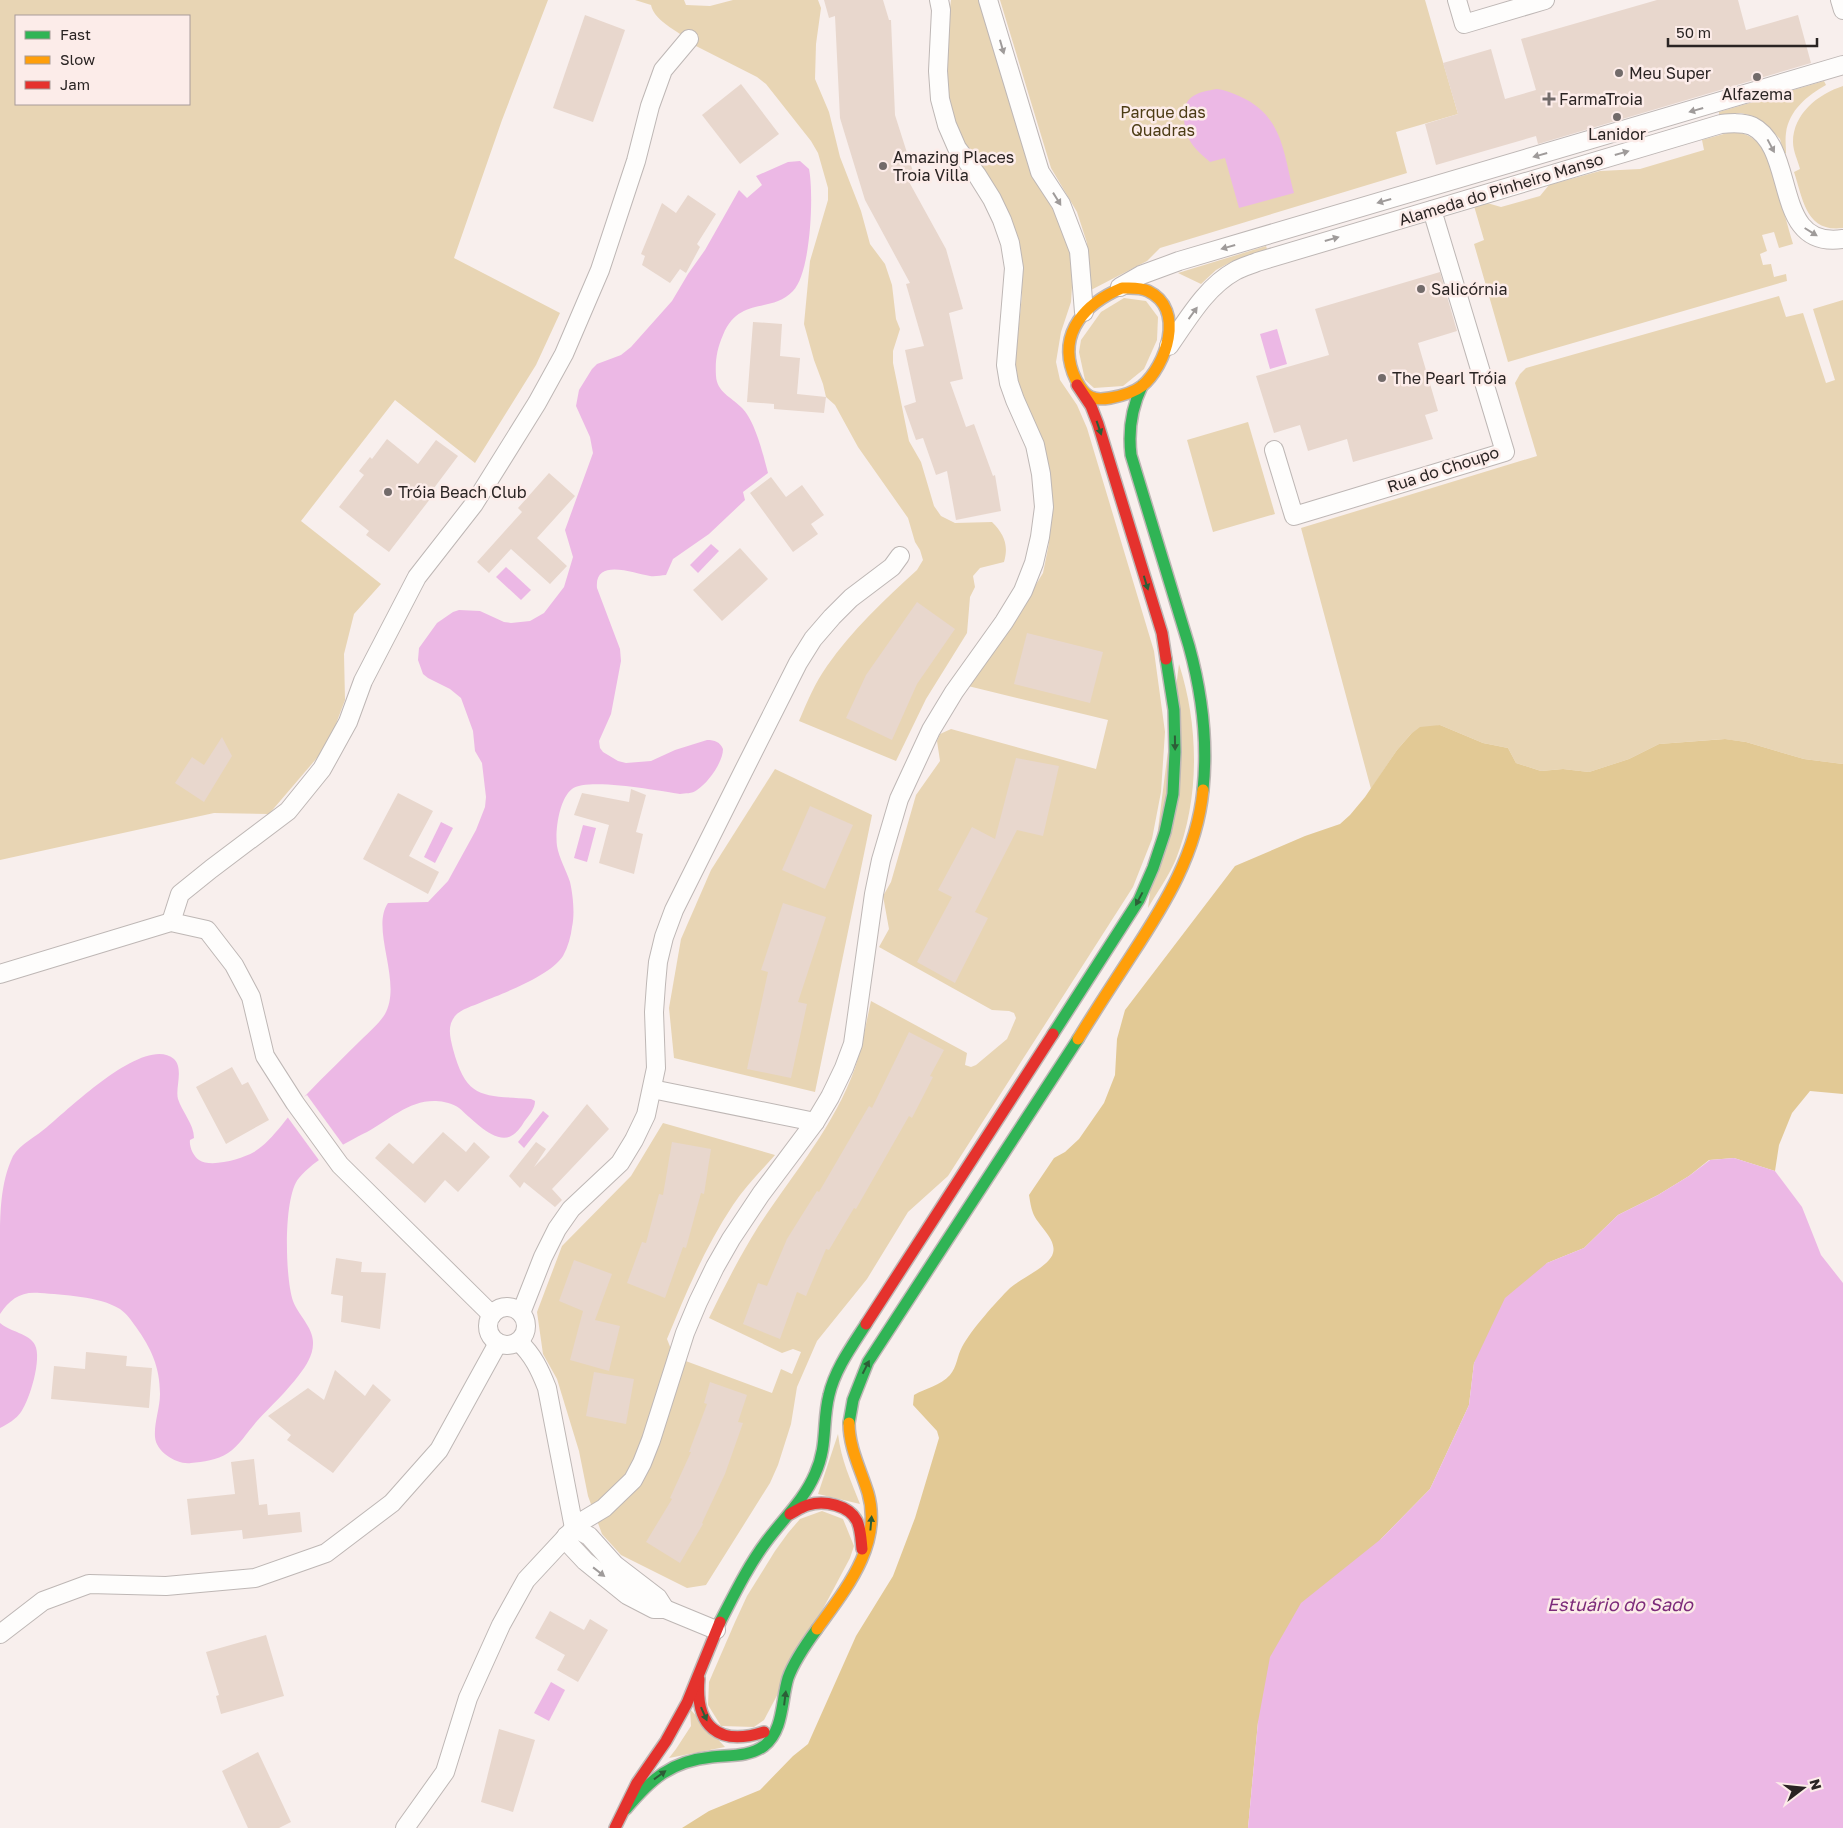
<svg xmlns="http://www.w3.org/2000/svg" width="1843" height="1828" font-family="'Golos Text',sans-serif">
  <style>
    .green { fill: #e8d5b4; fill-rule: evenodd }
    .forest { fill: #e2c995 }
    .water { fill: #ecb8e5 }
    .pier { fill: #f8efed }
    .building { fill: #e8d7cd }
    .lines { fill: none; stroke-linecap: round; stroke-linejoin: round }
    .street-casing { stroke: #beb7b5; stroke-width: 20 }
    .fast-casing { stroke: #beb7b5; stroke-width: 14 }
    .slow-casing { stroke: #beb7b5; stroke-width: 14 }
    .jam-casing { stroke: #beb7b5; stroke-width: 14 }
    .street { stroke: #fefdfc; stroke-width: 18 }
    .fast { stroke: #30b455; stroke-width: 11 }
    .slow { stroke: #ff9f0a; stroke-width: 11 }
    .jam { stroke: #e5322d; stroke-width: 11 }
    .oneway { fill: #9f9b9a }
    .oneway2 { fill: #2c5e37 }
    .poi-dot { fill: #726b6a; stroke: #fcece9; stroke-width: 2 }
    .labels { text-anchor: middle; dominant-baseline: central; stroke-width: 5; stroke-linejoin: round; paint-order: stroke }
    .poi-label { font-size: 16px; fill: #2a2423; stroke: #fcece9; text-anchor: start }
    .park-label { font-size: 16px; fill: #4c3c15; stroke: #fcece9 }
    .street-label { font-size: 16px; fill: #2a2423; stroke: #fcece9 }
    .water-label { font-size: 18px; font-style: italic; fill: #7c2a79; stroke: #fcece9 }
  </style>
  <rect width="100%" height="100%" fill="#f8efed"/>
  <g class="green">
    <path d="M0 0H548L502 120 454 258 560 313 536 365 475 463 395 400 301 521 381 584 354 614 344 654 345 700 328 745 269 814 214 813 0 860ZM16 16H189V104H16Z"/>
    <path d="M635 0H684L686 5 710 6 733 0H818L821 8 816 44 815 79 829 112 840 157 861 211 870 244 885 264 892 285 896 319 900 329 893 351V363L909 441 921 462 934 506 941 516 955 523 992 522C1004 534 1009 545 1004 562L980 568 973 576 975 587 970 597 967 633 926 699 896 761 799 721C807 702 815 683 827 666 852 630 885 599 917 570L923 560 920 550 915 542 908 518 858 447 835 405 826 397 823 384 814 360 804 324 810 261 828 200V188L818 153 811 141 766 84 757 77 694 45C683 33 654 22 651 5Z"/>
    <path d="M951 0H983L1061 217 1071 257 1072 286 1071 302 1061 332 1056 362 1060 380 1077 405 1087 428 1154 651 1165 732 1161 792 1152 839 1133 887 948 1176 908 1212 867 1279 817 1341 797 1387 791 1424 778 1465 770 1483 706 1585 687 1588 621 1555 602 1534 588 1496 579 1451 557 1379 543 1354 537 1312 562 1246 631 1176 663 1123 775 1155C761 1171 745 1187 733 1205 705 1247 686 1293 667 1339L673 1354 683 1360 772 1393 781 1369 792 1374 801 1352 793 1349 782 1353 709 1318C724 1287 740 1256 758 1227 792 1175 834 1127 855 1068 862 1047 866 1023 871 1001L967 1053 965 1065 971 1067 976 1065 1007 1039 1016 1018 1014 1013 1009 1011 992 1010 879 947 889 929 883 896 891 882 916 795 940 761 937 741 940 734 951 729 1096 769 1108 720 968 686 1007 632 1043 573 1049 543 1050 515 1014 372 1022 295 1021 257 951 117 945 81V46Z"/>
    <path d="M1000 0H1425L1458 114 1396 132 1407 173 1160 248 1147 261 1089 291 1087 243 1077 212 1051 168Z"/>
    <path d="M1824 81 1826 85C1808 95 1789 110 1786 133 1785 139 1786 147 1786 153L1784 154 1780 139 1767 126 1753 116 1741 113 1719 115V112Z"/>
    <path d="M1843 86V228C1806 233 1803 199 1794 172L1800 169C1798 161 1793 151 1793 142 1793 114 1818 94 1843 86Z"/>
    <path d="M1731 132C1766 132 1772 168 1779 195 1784 211 1788 228 1793 244L1779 248 1774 232 1762 235 1767 251 1760 254 1763 265 1771 264 1774 277 1786 274 1787 281 1508 362 1474 244 1484 240 1474 206 1487 203 1501 207 1540 196 1549 185 1600 171 1640 169 1704 150 1702 140Z"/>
    <path d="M1266 246 1267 249 1231 262 1216 270 1201 284 1178 273Z"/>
    <path d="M1779 296 1786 317 1803 313 1826 383 1835 380 1813 309 1843 300V764L1804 759 1746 742 1724 739 1659 744 1629 759 1589 772 1563 769 1541 771 1516 763 1508 748 1483 743 1440 725 1411 734 1397 750 1371 789 1301 528 1537 456 1515 383 1520 374 1526 368Z"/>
    <path d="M1124 298 1146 301 1158 317 1157 340 1144 369 1123 386 1094 388 1085 380 1079 352 1081 340 1101 312Z"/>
    <path d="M1248 422 1275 514 1213 532 1187 440Z"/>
    <path d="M1179 664C1199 726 1200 798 1176 859 1169 876 1157 892 1148 908Z"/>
    <path d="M775 769 872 815 815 1092 674 1058 669 1008 681 939 711 870Z"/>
    <path d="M838 1434C841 1460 851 1481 860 1504L818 1494Z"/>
    <path d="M822 1511 843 1519 854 1546 850 1558 764 1720 754 1727 721 1726 708 1705 709 1682 735 1622 747 1596 775 1551 788 1533 800 1519Z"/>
    <path d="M690 1709 725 1747 669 1758 676 1749 691 1726Z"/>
  </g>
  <path class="forest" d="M1440 725 1483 743 1508 748 1516 763 1541 771 1563 769 1589 772 1629 759 1659 744 1725 739 1746 742 1804 759 1843 764V1094L1810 1091 1792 1113 1779 1145 1775 1171 1734 1158 1709 1160 1689 1176 1658 1195 1618 1215 1584 1248 1547 1263 1474 1363 1469 1405 1430 1489 1381 1539 1258 1722 1248 1828H682L709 1811 760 1790 793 1756 808 1744 856 1636 893 1576 915 1518 939 1438 937 1431 913 1405 914 1395C926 1388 940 1386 950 1375 957 1367 957 1356 962 1347 971 1330 996 1302 1010 1288 1020 1279 1050 1266 1053 1253 1057 1239 1038 1226 1033 1213 1031 1208 1030 1201 1029 1195L1054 1158 1065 1152 1079 1139 1104 1103 1115 1075 1117 1039 1125 1010 1235 866 1305 836 1340 824 1350 815 1365 797 1397 750 1411 734 1420 727Z"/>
  <g class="water">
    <path d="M1217 89C1225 90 1232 93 1239 96 1283 115 1283 152 1294 193L1239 208 1225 158 1210 162C1195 149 1185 140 1184 119 1182 96 1198 92 1217 89Z"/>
    <path d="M800 161 809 169C814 193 811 273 793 291 771 314 739 296 723 335 717 349 715 360 716 376 717 392 731 397 741 407 755 420 763 454 768 473L743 492 745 500 709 534 673 559 666 575C661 575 655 577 650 576 635 574 594 557 597 588L620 649 621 661 611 714 599 741 600 748 603 752 618 761 626 763 651 761 675 750 707 740C715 740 720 742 723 749 723 762 708 783 697 790 692 794 685 793 680 794 660 791 587 777 572 789 559 799 555 831 557 846 559 858 566 870 570 882 573 895 575 914 572 927 571 936 568 947 563 956 550 976 504 993 482 1002 473 1006 461 1009 455 1016 447 1026 450 1037 453 1049 467 1101 483 1095 531 1099L535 1101C535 1109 529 1115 524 1122 521 1127 517 1133 511 1136 495 1145 470 1117 459 1108 454 1104 443 1101 436 1101 409 1100 389 1120 367 1132 345 1143 315 1159 299 1178 283 1196 285 1278 293 1301 298 1315 314 1328 313 1344 313 1355 306 1366 299 1375 287 1391 271 1406 257 1421 248 1431 239 1446 228 1453 217 1460 203 1462 191 1463 177 1465 156 1452 155 1437 154 1423 160 1408 160 1394 160 1367 151 1348 136 1327 131 1320 127 1314 120 1309 99 1296 63 1295 40 1293 21 1291 10 1299 0 1314 0 1291 0 1268 0 1245 0 1216 0 1183 13 1156 20 1144 37 1136 47 1127 69 1109 145 1034 174 1059 184 1069 175 1088 178 1099 182 1112 194 1124 194 1138L190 1140C189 1146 193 1156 199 1160 211 1168 242 1159 254 1152 274 1140 291 1111 307 1094 325 1075 343 1058 361 1040 369 1032 379 1024 385 1014 403 982 370 929 388 903L428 902 448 881 476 830 485 807 486 797 482 763 475 751 473 731 461 698 450 689 428 678 423 674 418 660 419 648 437 623 453 612 459 610 480 611 504 622 511 623 530 621 544 613 564 587 573 557 565 530 593 453 590 437 576 406 579 390 592 369 597 364 621 355 631 347 672 301 688 274 705 250 739 190 747 198 762 185 756 176 788 162Z"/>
    <path d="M1277 329 1287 364 1270 369 1260 334Z"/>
    <path d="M711 544 719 551 698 573 690 565Z"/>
    <path d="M506 567 531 590 521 600 496 577Z"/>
    <path d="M441 822 453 828 435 863 424 857Z"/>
    <path d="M583 825 596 828 587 862 574 858Z"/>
    <path d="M543 1111 549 1116 524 1148 518 1142Z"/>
    <path d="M1734 1158 1775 1171 1802 1207 1821 1255 1843 1283V1828H1248L1258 1722 1270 1657 1301 1603 1381 1539 1430 1489 1469 1405 1474 1363 1505 1298 1547 1263 1584 1248 1618 1215 1658 1195 1689 1176 1710 1160Z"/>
    <path d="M0 1323C10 1332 29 1333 35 1345 42 1359 30 1399 21 1412 16 1419 8 1424 0 1428Z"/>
    <path d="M551 1682 565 1690 549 1721 534 1713Z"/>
  </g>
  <path class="pier" d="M307 1095 344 1146 321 1163 286 1115 297 1101Z"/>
  <g class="building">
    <path d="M824 0H883L889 20H891L895 115 915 178 908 180 946 249 963 309 949 313 963 379 950 382 966 427 974 424 993 476 995 475 1001 511 956 520 947 471 936 475 923 438 916 440 904 406 916 402 905 350 924 346 906 284 910 283 865 200 843 128 840 118 835 16 829 18Z"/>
    <path d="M1657 0H1738L1746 30 1798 15 1811 63 1538 144 1536 136 1436 165 1425 124 1458 114 1443 63 1491 49 1505 99 1536 90 1521 39Z"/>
    <path d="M585 15 625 30 593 122 553 108Z"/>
    <path d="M741 84 779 134 740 164 702 115Z"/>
    <path d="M688 195 716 214 697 244 700 247 686 273 680 269 670 283 642 265 645 256 641 254 662 203 676 213Z"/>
    <path d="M1440 272 1457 331 1418 343 1438 411 1425 415 1433 439 1353 462 1347 439 1308 451 1300 425 1274 433 1256 376 1329 355 1315 309Z"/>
    <path d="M753 322 782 324 780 356 800 358 797 394 826 397 824 413 774 409V404L747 402Z"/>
    <path d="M387 439 418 464 436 440 458 456 434 488 437 490 389 552 366 535 369 531 339 507 364 475 359 471 370 457 372 459Z"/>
    <path d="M549 473 575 496 537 538 567 566 550 584 511 549 489 573 477 562 522 512 518 508Z"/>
    <path d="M771 477 786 497 802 485 824 515 811 524 818 534 793 552 750 493Z"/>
    <path d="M740 548 768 579 722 621 693 590Z"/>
    <path d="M917 602 955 629 917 684 892 740 846 718 866 675Z"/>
    <path d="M1027 633 1103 652 1090 703 1014 684Z"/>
    <path d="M222 737 232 756 204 802 175 783 192 757 204 765Z"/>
    <path d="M1016 758 1059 766 1043 836 1017 830 975 912 988 918 955 983 917 962 952 897 938 890 972 827 995 839Z"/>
    <path d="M631 789 646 795 636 832 643 834 634 874 599 863 609 825 574 815 582 793 629 802Z"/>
    <path d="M398 793 433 811 409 856 439 872 428 894 363 859Z"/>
    <path d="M810 806 853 825 825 889 782 870Z"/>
    <path d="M783 903 826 917 798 1002 807 1004 791 1078 747 1069 768 972 761 970Z"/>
    <path d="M909 1032 944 1050 930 1076 933 1077 912 1118 909 1116 856 1209 854 1208 829 1250 826 1249 806 1296 797 1292 780 1339 743 1324 758 1283 767 1286 787 1239 817 1191 819 1192 869 1106 872 1108Z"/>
    <path d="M232 1067 242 1085 248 1082 269 1120 226 1144 196 1087Z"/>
    <path d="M587 1104 609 1129 552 1189 562 1200 555 1207 524 1182 520 1188 509 1176 536 1142 546 1149 534 1167 545 1156Z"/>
    <path d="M443 1132 466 1152 474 1142 490 1157 458 1192 445 1180 425 1203 375 1158 389 1143 413 1164Z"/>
    <path d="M672 1142 711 1149 704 1194 701 1193 686 1248 683 1247 665 1298 627 1283 642 1242 646 1243 659 1194 663 1195Z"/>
    <path d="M336 1258 362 1262 361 1272 386 1273 380 1329 341 1322 343 1296 331 1294Z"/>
    <path d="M574 1260 612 1274 595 1320 620 1326 609 1371 570 1360 583 1311 559 1301Z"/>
    <path d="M86 1352 127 1356 126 1366 152 1368 149 1408 51 1399 54 1366 85 1369Z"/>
    <path d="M335 1370 365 1396 373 1384 391 1400 333 1473 287 1440 291 1435 268 1416 308 1388 324 1400Z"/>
    <path d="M594 1372 634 1379 626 1424 586 1416Z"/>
    <path d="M710 1382 747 1395 738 1422 743 1423 725 1474 702 1523 703 1524 680 1563 646 1542 672 1499 670 1498 691 1452H689L707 1404 704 1403Z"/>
    <path d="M254 1459 259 1505 267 1504 268 1515 300 1512 302 1532 243 1539 242 1530 191 1535 187 1499 235 1494 231 1462Z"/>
    <path d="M550 1611 584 1630 590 1619 608 1630 578 1682 557 1670 565 1655 535 1638Z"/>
    <path d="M266 1635 284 1696 221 1714 216 1696 219 1695 206 1652Z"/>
    <path d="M499 1729 535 1740 513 1812 481 1802Z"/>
    <path d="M258 1752 291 1822 279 1828H248L222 1771Z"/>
  </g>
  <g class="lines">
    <defs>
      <g id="street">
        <path d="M988 0 1040 172 1061 204 1079 251 1084 312"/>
        <path d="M1457 0 1464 24 1545 0"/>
        <path d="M1840 0 1843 10"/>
        <path d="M1120 287 1141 275 1179 261 1843 65"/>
        <path d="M1169 346C1188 319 1206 287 1235 271 1242 267 1250 265 1257 262L1721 124C1731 123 1742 122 1752 126 1798 149 1771 250 1843 239"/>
        <path d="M1274 450 1294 516 1505 452 1432 210"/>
        <path d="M171 922 180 894 211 869 288 811 322 769 348 722 363 681 417 577 474 504 537 403 564 354 600 270 636 161 650 106 663 70 689 39"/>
        <path d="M0 974 171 922 207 930 234 965 251 997 265 1056 295 1103 340 1165 492 1315"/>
        <path d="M652 1089 815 1122"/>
        <circle cx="507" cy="1326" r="19"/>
        <path d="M521 1313 543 1257 557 1229 571 1209 620 1163 634 1140 646 1115 656 1068 654 1012 656 984 658 962 664 937 674 910 743 772 798 663 813 639 832 617 851 598 892 567 900 556"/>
        <path d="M519 1342C533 1355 540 1370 547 1388L574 1528 589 1536 615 1565 658 1598 665 1609"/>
        <path d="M566 1536 571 1546 585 1561 627 1595 654 1609H665L716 1630"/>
        <path d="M0 1634 43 1601 89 1584 166 1586 255 1578 326 1553 392 1503 439 1450 498 1343"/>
        <path d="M405 1828 445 1772 468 1698 501 1625 526 1580 579 1523 604 1508 633 1480 642 1463 651 1440 685 1333 698 1302 715 1267 731 1239 761 1194 815 1122 830 1097 844 1068 853 1044 874 894 881 860 899 799 931 730 954 692 1004 622 1023 591 1034 563 1040 537 1044 507 1041 474 1035 445 1015 400 1009 383 1006 365 1014 268 1010 243 1002 220 992 199 977 175 957 148 947 125 940 99 938 71 941 10 939 0"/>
      </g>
      <g id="fast">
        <path d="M1142 386C1131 409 1128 430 1131 455L1189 646C1202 693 1208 741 1203 790"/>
        <path d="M1053 1034 1139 900 1153 868 1165 832 1173 794 1175 752 1174 710 1166 659"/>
        <path d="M849 1423 853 1400 868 1362 1078 1039"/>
        <path d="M720 1622C734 1595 748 1566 766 1542 783 1519 804 1500 815 1474 828 1446 822 1422 829 1395 835 1369 852 1346 866 1324"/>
        <path d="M626 1809C651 1779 671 1761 712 1757 729 1755 749 1757 764 1746 784 1730 781 1701 788 1678 794 1661 806 1644 817 1629"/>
      </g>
      <g id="slow">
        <path d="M1122 288C1131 288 1140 287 1148 291 1186 309 1166 366 1142 386 1133 393 1121 396 1110 398 1104 399 1097 400 1091 397 1083 394 1076 381 1073 373 1058 332 1086 303 1122 288Z"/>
        <path d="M1078 1039C1095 1011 1113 984 1131 956 1165 904 1197 853 1203 790"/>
        <path d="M817 1629C845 1590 883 1545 868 1493 861 1470 849 1448 849 1423"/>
      </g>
      <g id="jam">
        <path d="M1077 385 1091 406 1098 424 1162 633 1166 659"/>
        <path d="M866 1324 1053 1034"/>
        <path d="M790 1514C796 1511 801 1507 808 1505 824 1500 849 1505 857 1521 861 1530 861 1540 862 1549"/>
        <path d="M699 1679C695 1726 718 1747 764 1732"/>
        <path d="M615 1828 637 1783 666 1741 687 1703 720 1622"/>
      </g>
    </defs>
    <use href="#street" class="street-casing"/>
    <use href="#fast" class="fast-casing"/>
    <use href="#slow" class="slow-casing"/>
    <use href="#jam" class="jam-casing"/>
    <use href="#street" class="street"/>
    <use href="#fast" class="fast"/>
    <use href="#slow" class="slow"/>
    <use href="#jam" class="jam"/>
  </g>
  <defs><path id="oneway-solid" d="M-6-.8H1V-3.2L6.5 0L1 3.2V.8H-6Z" transform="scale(1.25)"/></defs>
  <g class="oneway">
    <use href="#oneway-solid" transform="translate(1002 47) rotate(74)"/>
    <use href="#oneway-solid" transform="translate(1696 110) rotate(164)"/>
    <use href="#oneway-solid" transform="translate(1771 146) rotate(62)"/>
    <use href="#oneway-solid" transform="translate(1622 153) rotate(-16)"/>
    <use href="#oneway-solid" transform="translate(1540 155) rotate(164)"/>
    <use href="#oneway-solid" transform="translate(1057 199) rotate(58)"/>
    <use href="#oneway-solid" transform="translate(1384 201) rotate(164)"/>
    <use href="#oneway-solid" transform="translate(1811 232) rotate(32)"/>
    <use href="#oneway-solid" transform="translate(1332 239) rotate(-16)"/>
    <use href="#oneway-solid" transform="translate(1228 247) rotate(164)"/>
    <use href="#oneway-solid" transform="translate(1193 313) rotate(-54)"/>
    <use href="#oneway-solid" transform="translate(599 1572) rotate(38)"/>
  </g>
  <g class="oneway2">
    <use href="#oneway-solid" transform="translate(1099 428) rotate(71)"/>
    <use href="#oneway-solid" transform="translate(1146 583) rotate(73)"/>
    <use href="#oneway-solid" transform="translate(1175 743) rotate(89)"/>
    <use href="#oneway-solid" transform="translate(1139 899) rotate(118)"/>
    <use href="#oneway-solid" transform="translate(866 1367) rotate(-63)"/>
    <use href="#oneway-solid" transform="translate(871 1523) rotate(-85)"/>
    <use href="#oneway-solid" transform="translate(785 1698) rotate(-83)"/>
    <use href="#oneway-solid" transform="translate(704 1714) rotate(66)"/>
    <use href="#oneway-solid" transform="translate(660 1775) rotate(-36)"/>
  </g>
  <g class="poi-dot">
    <circle cx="1619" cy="73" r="5"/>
    <circle cx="1757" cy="77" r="5"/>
    <path d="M1546.5 91.5h5v5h5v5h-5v5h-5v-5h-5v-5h5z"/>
    <circle cx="1617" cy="117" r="5"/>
    <circle cx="883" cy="166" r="5"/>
    <circle cx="1421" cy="289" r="5"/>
    <circle cx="1382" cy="378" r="5"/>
    <circle cx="388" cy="492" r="5"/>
  </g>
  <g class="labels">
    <g class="poi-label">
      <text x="1629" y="73">Meu Super</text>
      <text x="1757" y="94" text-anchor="middle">Alfazema</text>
      <text x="1559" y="99">FarmaTroia</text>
      <text x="1617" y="134" text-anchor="middle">Lanidor</text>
      <text x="893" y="157">Amazing Places<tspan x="893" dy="18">Troia Villa</tspan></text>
      <text x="1431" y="289">Salicórnia</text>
      <text x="1392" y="378">The Pearl Tróia</text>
      <text x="398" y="492">Tróia Beach Club</text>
    </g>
    <g class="park-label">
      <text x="1163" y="112">Parque das<tspan x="1163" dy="18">Quadras</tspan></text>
    </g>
    <g class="street-label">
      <text transform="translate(1501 189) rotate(-17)">Alameda do Pinheiro Manso</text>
      <text transform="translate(1443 469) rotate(-18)">Rua do Choupo</text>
    </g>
    <g class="water-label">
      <text x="1620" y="1604">Estuário do Sado</text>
    </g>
  </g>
  <rect x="15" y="15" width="175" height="90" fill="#fcece9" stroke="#a89c9a"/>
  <rect x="25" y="31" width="25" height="8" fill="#30b455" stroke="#a89c9a"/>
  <text x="60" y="40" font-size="15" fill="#2a2423">Fast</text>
  <rect x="25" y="56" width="25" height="8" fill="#ff9f0a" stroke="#a89c9a"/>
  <text x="60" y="65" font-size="15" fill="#2a2423">Slow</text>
  <rect x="25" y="81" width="25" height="8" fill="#e5322d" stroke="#a89c9a"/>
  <text x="60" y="90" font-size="15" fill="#2a2423">Jam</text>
  <g transform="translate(1803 1788) rotate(74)" stroke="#fcece9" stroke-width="4" paint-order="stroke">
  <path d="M0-4L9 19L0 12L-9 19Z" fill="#2a2423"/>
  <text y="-8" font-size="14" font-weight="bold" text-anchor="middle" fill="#2a2423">N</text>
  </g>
  <path d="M1668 38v8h149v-8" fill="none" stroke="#2a2423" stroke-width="2.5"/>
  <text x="1676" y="38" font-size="15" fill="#2a2423" stroke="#fcece9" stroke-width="4" paint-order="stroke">50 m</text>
</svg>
